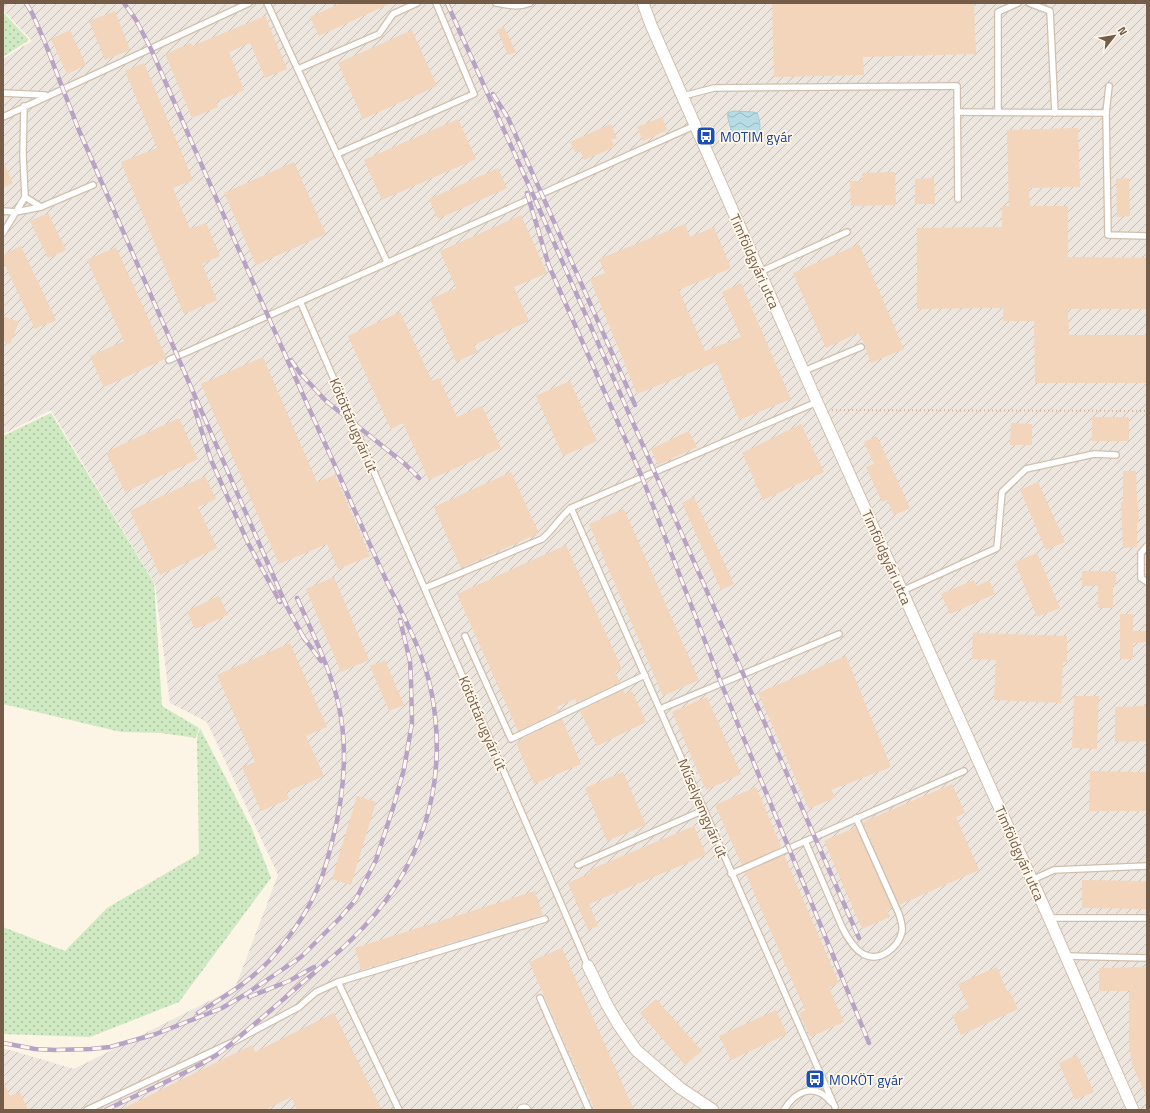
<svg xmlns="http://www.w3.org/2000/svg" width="1150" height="1113" font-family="'Titillium Web',sans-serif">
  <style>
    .industrial { fill: url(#industrial-furrows) }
    .grass { fill: url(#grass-dots) }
    .water { fill: url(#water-waves); stroke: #9ecbd8 }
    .building { fill: #f2d5bb }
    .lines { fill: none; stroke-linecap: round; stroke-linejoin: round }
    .lane-casing { stroke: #d0bfad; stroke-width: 8 }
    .street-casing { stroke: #d0bfad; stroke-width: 13 }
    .path { stroke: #d7b89e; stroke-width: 2; stroke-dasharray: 1 3; stroke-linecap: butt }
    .lane { stroke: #fff; stroke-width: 5.5 }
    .street { stroke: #fff; stroke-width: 11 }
    .rail-casing { stroke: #b8a2c6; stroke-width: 4.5 }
    .rail { stroke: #fff8ea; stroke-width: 3; stroke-dasharray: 9; stroke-linecap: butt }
    .labels { text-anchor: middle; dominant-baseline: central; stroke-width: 3.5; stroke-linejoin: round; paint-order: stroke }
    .transit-label { font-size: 14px; fill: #164399; stroke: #fff8ea; text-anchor: start }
    .street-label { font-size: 14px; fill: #755c49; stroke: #fff8ea }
  </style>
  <defs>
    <pattern id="industrial-furrows" width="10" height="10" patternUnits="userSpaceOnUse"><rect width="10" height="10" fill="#ece6de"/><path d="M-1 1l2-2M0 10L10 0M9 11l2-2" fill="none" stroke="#c4beb6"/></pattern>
    <pattern id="grass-dots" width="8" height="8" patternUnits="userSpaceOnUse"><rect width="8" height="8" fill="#cfeac2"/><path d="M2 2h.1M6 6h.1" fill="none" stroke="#adc1a0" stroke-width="1.8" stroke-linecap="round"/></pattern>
    <pattern id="water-waves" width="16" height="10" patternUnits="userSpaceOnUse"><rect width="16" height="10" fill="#b8dce6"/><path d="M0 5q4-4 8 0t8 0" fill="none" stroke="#9ab6bc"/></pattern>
  </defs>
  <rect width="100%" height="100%" fill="#fcf4e4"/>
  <path class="industrial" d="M3 3H1147V1110H3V1048L74 1069 235 988 278 875 207 722 170 703 155 584 51 410 3 434V59L32 41 3 10Z"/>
  <g class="grass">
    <path d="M3 12 29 40 3 57Z"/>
    <path d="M51 413 154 583 162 706 199 728 196 738 161 733 121 732 3 704V436Z"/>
    <path d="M200 728 252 829 271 878 179 1002 90 1037 3 1034V927L65 951 107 908 199 854 197 738Z"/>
  </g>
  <path class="water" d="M733 111 753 112 757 113C762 125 762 139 746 138 742 138 737 138 734 134 732 132 731 128 730 126 729 121 727 118 728 113Z"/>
  <g class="building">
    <path d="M341 3H391L319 36 310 17Z"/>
    <path d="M772 3H974L976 54 863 57 864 75 774 77Z"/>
    <path d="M115 11 130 50 105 60 89 21Z"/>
    <path d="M265 16 287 69 265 78 250 43 229 52 244 90 216 102 218 107 192 118 165 54 191 43 192 46Z"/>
    <path d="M504 27 516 52 508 55 497 30Z"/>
    <path d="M70 30 86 65 67 74 51 39Z"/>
    <path d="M412 30 437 86 363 119 338 63Z"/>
    <path d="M144 63 193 180 173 188 190 229 206 223 220 256 202 264 217 300 184 314 121 162 157 148 125 71Z"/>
    <path d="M662 117 667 130 643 141 637 127Z"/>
    <path d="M458 119 476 159 382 200 364 160Z"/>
    <path d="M611 124 617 139H611L615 147 584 160 580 150 575 152 570 142Z"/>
    <path d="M1078 128 1080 187 1029 188 1030 206H1068V257L1147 258V309H1068L1069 335H1147V383H1035L1034 321H1003V308L917 309V228L1002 227V206H1009L1007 130Z"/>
    <path d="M3 161 13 183 3 188Z"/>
    <path d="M294 162 326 234 256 265 224 193Z"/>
    <path d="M498 168 507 188 438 219 429 199Z"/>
    <path d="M895 172 896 205 851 206 850 181H862V173Z"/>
    <path d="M934 178 935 204H915V179Z"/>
    <path d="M1129 178 1130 216 1117 217 1116 179Z"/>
    <path d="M48 213 66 250 48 258 30 221Z"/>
    <path d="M521 215 547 273 514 287 529 321 474 345 478 352 456 362 430 299 456 288 440 251Z"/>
    <path d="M685 224 690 237 714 227 731 268 679 290 705 351 741 337 722 292 741 283 791 399 739 420 716 362 637 394 590 279 605 273 599 259Z"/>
    <path d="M859 244 904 349 871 363 865 348V345L858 333 826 348 793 273Z"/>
    <path d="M21 246 56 320 35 329 3 261V255Z"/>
    <path d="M116 247 166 357 165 359 104 387 90 356 124 341 87 260Z"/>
    <path d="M400 312 432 381 439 378 457 417 482 406 501 448 429 480 403 423 391 429 348 336Z"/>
    <path d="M3 316 19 322 10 344 3 341Z"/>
    <path d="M263 357 317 482 335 475 370 556 338 569 327 544 279 564 201 384Z"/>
    <path d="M570 381 597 441 563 456 536 396Z"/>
    <rect x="1092" y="417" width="37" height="24"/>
    <path d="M179 418 198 459 125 492 106 452Z"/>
    <path d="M1011 423 1032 424V445H1010Z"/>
    <path d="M801 424 824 472 763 500 754 481H755L742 453Z"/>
    <path d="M689 431 697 447 658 465 651 449Z"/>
    <path d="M877 436 910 508 894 515 887 500 882 502 866 467 874 464 864 442Z"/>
    <path d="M1123 471H1136L1137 502H1138L1139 523H1137V547L1123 548 1121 502H1123Z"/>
    <path d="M511 472 539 533 461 568 434 507Z"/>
    <path d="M205 476 216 499 198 507 217 548 160 575 130 511Z"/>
    <path d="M1038 482 1065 542 1046 550 1020 490Z"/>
    <path d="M694 497 734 584 721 590 682 503Z"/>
    <path d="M624 509 699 680 663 696 589 524Z"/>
    <path d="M566 545 622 669 615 672 620 682 577 703 575 699 557 707 559 711 518 731 457 594Z"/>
    <path d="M1037 553 1060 608 1037 617 1015 562Z"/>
    <path d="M1082 571H1116V586H1113V608H1098V586H1082Z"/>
    <path d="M334 577 369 660 341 672 306 589Z"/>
    <path d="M974 580 977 586 989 580 995 594 950 614 941 594Z"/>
    <path d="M219 596 228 615 195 629 187 611Z"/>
    <path d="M1120 614H1133V631H1147V642L1133 643V659H1120Z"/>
    <path d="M973 633 1067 636V662H1063L1061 703 994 700 996 660 972 659Z"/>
    <path d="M290 643 327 727 306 736 324 776 286 792 289 799 261 811 242 767 255 762 217 675Z"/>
    <path d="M846 656 891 767 831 790 836 797 809 809 758 693Z"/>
    <path d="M385 660 404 705 389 711 370 666Z"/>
    <path d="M623 690 625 694 632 691 646 722 597 746 580 711Z"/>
    <path d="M1074 696H1099L1097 749 1072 748Z"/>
    <path d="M707 697 741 774 706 790 672 712Z"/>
    <path d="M1147 706V741L1115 742V707Z"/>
    <path d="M562 719 581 764 534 784 516 743 522 740V739Z"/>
    <path d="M1090 771 1147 772V811H1089Z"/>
    <path d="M623 772 646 825 607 841 585 788Z"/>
    <path d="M952 784 965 813 956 817 979 870 899 905 863 822Z"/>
    <path d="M756 787 781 846H780V848L742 865 715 805Z"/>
    <path d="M357 796 376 802 351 885 332 879Z"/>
    <path d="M694 826 706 855 589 904 598 926 588 930 568 883 590 873 589 870Z"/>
    <path d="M856 827 892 908 887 910 890 917 862 929 824 841Z"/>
    <path d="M784 855 839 983 829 988 844 1022 810 1037 799 1013 805 1010 745 872Z"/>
    <path d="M1082 880 1147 881V909L1082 908Z"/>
    <path d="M535 891 543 915 361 970 355 948Z"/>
    <path d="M562 948 634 1110H595L529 962Z"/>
    <path d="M997 967 1007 991 1009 990 1018 1009 961 1035 952 1015 969 1008 958 984Z"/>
    <path d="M1147 967V1098L1132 1064 1129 1045V991H1099V968Z"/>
    <path d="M656 999 702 1051 685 1065 640 1013Z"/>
    <path d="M776 1010 787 1034 731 1060 719 1036Z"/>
    <path d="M334 1013 382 1110H297L291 1097 265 1110H120L252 1045 255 1052Z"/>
    <path d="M1077 1055 1094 1092 1075 1100 1059 1063Z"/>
    <path d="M3 1081 10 1096 20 1092 28 1110H3Z"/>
  </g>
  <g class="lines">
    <defs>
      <g id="lane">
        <path d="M267 3 387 262"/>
        <path d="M496 3C508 5 518 8 530 3"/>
        <path d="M1029 3 1050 11 1055 113"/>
        <path d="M298 69 379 34 393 14 417 3"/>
        <path d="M3 93 45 95"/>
        <path d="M683 96 714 88 957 86 958 199"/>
        <path d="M957 112 1106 113 1109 86"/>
        <path d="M998 112V12L1018 3"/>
        <path d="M1106 113 1108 235 1147 236"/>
        <path d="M3 117 249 3"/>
        <path d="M337 154 474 94 436 3"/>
        <path d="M25 197 41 207 93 185"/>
        <path d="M3 211 16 212 41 207"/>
        <path d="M3 233 25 197 23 155 24 106"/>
        <path d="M760 272 847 232"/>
        <path d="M300 301 588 966"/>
        <path d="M169 360 696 125"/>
        <path d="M804 371 861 347"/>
        <path d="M571 508C659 708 746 908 835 1107"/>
        <path d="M1147 546 1141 553V578L1147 582"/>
        <path d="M425 588 542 539C553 530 560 517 571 508L817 402"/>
        <path d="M902 591 997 548 1002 492 1026 469 1094 454 1116 455"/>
        <path d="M465 636 511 739 645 675"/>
        <path d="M660 709 839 634"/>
        <path d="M805 841 842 927C847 937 853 948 863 954 879 963 898 948 902 932 903 926 901 920 899 914L856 818"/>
        <path d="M578 865 704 810"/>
        <path d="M731 874 964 771"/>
        <path d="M1032 880 1054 870 1147 866"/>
        <path d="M1049 918H1147"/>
        <path d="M1066 956 1147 958"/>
        <path d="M338 982 399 1110"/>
        <path d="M540 998 589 1110"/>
        <path d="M87 1110 235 1041 299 1007 316 992 338 982 545 919"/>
        <path d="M784 1110C795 1091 815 1082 831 1102"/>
      </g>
      <g id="street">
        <path d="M643 3 651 25 817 402 1049 918 1133 1110"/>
        <path d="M588 966 606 1003 618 1024 636 1050 680 1088 713 1110"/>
        <path d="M523 1110H525"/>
      </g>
    </defs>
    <use href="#lane" class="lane-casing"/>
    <use href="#street" class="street-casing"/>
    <path class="path" d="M832 410 1147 411"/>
    <use href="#lane" class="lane"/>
    <use href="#street" class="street"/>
    <defs>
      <g id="rail">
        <path d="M26 3 32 13 44 40 78 128 286 605 305 640"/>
        <path d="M447 3 534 197 859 938"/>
        <path d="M493 94 508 118 635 405"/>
        <path d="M527 193 549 266 642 477 721 683 869 1043"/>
        <path d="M291 360 300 373 326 401 405 464 419 478"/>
        <path d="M192 401 211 460 248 543 280 602"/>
        <path d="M302 635 321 661"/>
        <path d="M249 997 289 981 314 967"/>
        <path d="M198 1013C222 998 249 982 269 961 285 943 300 923 311 902 321 883 327 863 332 842 344 796 349 749 338 702 329 666 312 632 297 598"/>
        <path d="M3 1043 35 1049 55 1050 91 1049 110 1047 156 1034 222 1008 246 994 301 957 340 918 356 899 376 860 393 808 404 769 412 723 411 682 410 661 400 620"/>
        <path d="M106 1110C140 1093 178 1078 210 1059 223 1052 234 1041 245 1032 262 1018 278 1004 294 990 313 973 334 957 352 939 420 873 449 788 432 695 425 655 404 618 387 582 368 541 350 500 332 459 270 323 211 186 151 49L136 20 124 3"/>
      </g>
    </defs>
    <use href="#rail" class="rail-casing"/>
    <use href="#rail" class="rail"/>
  </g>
  <defs>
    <symbol id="bus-square" viewBox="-11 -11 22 22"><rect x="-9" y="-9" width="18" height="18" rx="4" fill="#1a4fb4" stroke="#fff8ea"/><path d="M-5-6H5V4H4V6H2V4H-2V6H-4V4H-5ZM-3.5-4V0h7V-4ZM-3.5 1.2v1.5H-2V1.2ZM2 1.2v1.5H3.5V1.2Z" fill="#fff"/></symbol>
  </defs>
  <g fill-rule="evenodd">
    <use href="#bus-square" x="695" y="125" width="22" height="22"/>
    <use href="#bus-square" x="804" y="1068" width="22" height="22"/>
  </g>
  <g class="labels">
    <g class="transit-label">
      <text x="720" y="136">MOTIM gyár</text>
      <text x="829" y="1079">MOKÖT gyár</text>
    </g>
    <g class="street-label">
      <text transform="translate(755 261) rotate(66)">Timföldgyári utca</text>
      <text transform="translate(354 425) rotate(67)">Kötöttárugyári út</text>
      <text transform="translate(887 557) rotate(66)">Timföldgyári utca</text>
      <text transform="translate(483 723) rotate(67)">Kötöttárugyári út</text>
      <text transform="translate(703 808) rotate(67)">Műselyemgyári út</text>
      <text transform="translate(1020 853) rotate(66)">Timföldgyári utca</text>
    </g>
  </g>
  <rect width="1150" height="1113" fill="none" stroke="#755c49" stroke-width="8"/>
  <g transform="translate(1114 36) rotate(59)" stroke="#fff8ea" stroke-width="3" paint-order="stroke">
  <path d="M0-3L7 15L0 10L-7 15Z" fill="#755c49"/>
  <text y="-6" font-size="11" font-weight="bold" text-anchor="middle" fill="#755c49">N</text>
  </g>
</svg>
